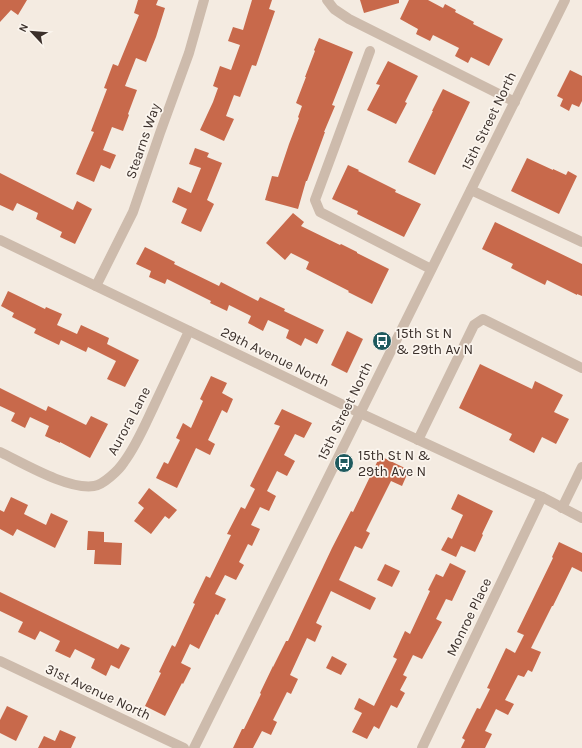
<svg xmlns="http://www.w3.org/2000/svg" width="582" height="748" font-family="Karla,sans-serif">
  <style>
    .building { fill: #c8694b }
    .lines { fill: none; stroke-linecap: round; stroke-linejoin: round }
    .minor { stroke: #cdbbac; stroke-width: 10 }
    .labels { text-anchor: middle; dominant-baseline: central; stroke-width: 3.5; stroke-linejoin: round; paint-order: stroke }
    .street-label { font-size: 14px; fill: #3b302b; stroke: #fbf5ee }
    .poi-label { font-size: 14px; fill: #3b302b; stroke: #fbf5ee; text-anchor: start }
  </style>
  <rect width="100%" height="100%" fill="#f4ebe1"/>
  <g class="building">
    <path d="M0 0H27L18 15 11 10 0 22Z"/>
    <path d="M138 0H158L156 5 165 8 156 37 146 62 136 58 125 86 137 90 128 114 129 115 123 131 112 127 103 150 116 155 110 169 101 165 94 182 76 174 94 132 91 131 107 89 104 88 113 64 118 66 139 15 134 13Z"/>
    <path d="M252 0H272L269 9 275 11 256 66 252 65 240 97 234 95 226 116 234 119 224 141 200 130 213 102 218 88 213 86 220 66 231 70 240 45 228 41 233 27 243 30Z"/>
    <path d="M360 0H399V3L364 13Z"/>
    <path d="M409 0H428L443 8 445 4 456 10 455 12 474 22 473 24 503 39 489 66 471 57 468 63 455 56 459 48 433 35 430 41 416 34 418 29 400 19Z"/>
    <path d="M319 38 353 52 332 105 335 106 324 132H325L307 181H306L298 209 265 200 272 176 278 177 289 144 299 118 298 117 302 106 296 103 306 77H305L315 51 314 50Z"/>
    <path d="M388 61 418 76 405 102 407 103 396 124 367 110 380 85 376 84Z"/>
    <path d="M570 70 582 76V101L579 107 572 104 569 111 560 106 563 99 557 96Z"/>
    <path d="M443 89 470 102 435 175 408 162 433 111H432Z"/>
    <path d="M195 148 209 153 207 157 222 163 207 200 214 204 201 232 181 223 187 209 172 202 178 187 191 193 201 168 189 164Z"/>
    <path d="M527 158 553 170V169L566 175 568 171 577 176 559 214 511 191Z"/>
    <path d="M348 165 359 170 358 171 396 190 395 192 421 204 404 237 357 214 358 211 332 199Z"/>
    <path d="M0 173 73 210 77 201 92 209 75 244 60 237 62 232 36 219 38 213 17 203 13 211 0 205Z"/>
    <path d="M293 213 304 222 301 226 340 245 341 244 357 252V253L389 269 372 304 348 292 349 291 306 269 309 262 291 253 285 260 266 243Z"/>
    <path d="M495 222 582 264V296L577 294V295L547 280 545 285 511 268 513 264 482 249Z"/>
    <path d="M145 247 175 262 174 264 219 286 221 282 258 301 260 297 285 309 284 311 324 330 317 344 305 338 301 346 286 338 289 330 268 320 263 331 248 323 251 316 229 305 227 311 210 303 211 301 167 279 165 284 149 277 151 271 136 264Z"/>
    <path d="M8 291 45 309 46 307 62 314 57 325 77 334 81 325 109 338 107 344 139 360 125 387 107 379 116 361 88 347 86 352 61 340 59 345 34 333 36 329 12 317 14 313 1 306Z"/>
    <path d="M347 331 363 339 347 373 331 365Z"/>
    <path d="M480 364 532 389 535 381 563 395 554 412 569 419 556 444 542 437 534 453 509 440 512 434 459 408Z"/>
    <path d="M211 376 227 383 222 393 233 399 227 413 222 410 208 440 215 444 210 455 196 448 177 488 156 478 164 462 168 464 180 440 176 438 183 423 191 428 203 401 200 399Z"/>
    <path d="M0 388 46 411 48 406 86 425 91 416 108 424 90 458 60 442V443L45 436 49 426 30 417 25 428 11 421 15 413 0 406Z"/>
    <path d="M282 409 312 423 304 438 295 434 284 455 295 461 287 476 277 471 267 491 276 496 269 511 260 507 251 525 260 529 252 546 248 544 239 562 244 565 236 580 225 575 215 594 226 599 218 615 216 614 199 649 190 644 181 663 191 668 183 684 182 683 165 716 145 706 161 673 159 672 172 645 175 647 195 604 193 603 206 576 210 578 231 535 227 534 241 507 245 509 255 489 250 486 280 426 274 424Z"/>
    <path d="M380 456 409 470 402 486 391 481 366 531 370 533 362 549 355 546 339 580 376 598 370 610 331 591 316 623 322 626 315 642 307 638 290 675 298 679 291 694 287 692 273 720 277 722 271 735 262 731 253 748H233L242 729H244L261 694 260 693 273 666V667L286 641H288L332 548 351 511 353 512Z"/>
    <path d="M149 488 177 510 169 519 165 516 151 534 134 521 144 508 138 503Z"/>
    <path d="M458 494 493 511 482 534 483 535 475 552 461 546 456 557 441 550 448 537 452 539 463 515 451 509Z"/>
    <path d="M11 497 28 505 24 514 46 525 51 513 68 521 55 548 17 529 13 536 0 529V510L4 512Z"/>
    <path d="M88 531 104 532V542L122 543 121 565 94 564 95 550H87Z"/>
    <path d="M559 542 582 553V572L572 567 553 606H552L531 648 541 652 532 672 528 670 524 677 518 675 505 700 514 704 508 715 496 709 485 731 492 734 485 748H461L465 740 462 738 477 708 480 709 490 689 487 688 506 648 515 653 524 635 517 632 553 558 552 557Z"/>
    <path d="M450 563 466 571 452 601 446 599 436 619 442 622 422 659 413 655 403 675 407 677 400 690 405 693 397 708 391 705 379 729 374 726 367 739 352 732 362 713 354 709 359 698 374 706 397 659 393 657 405 631 410 634 430 591 428 590 436 574 443 577Z"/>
    <path d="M385 564 400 571 392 587 377 580Z"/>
    <path d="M0 592 118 649 121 644 130 648 119 669 111 665 106 676 91 668 95 659 75 649 70 658 55 651 60 641 40 631 35 640 18 632 23 622 0 611Z"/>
    <path d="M332 656 347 664 341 675 326 668Z"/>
    <path d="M7 706 28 716 16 741 0 733V720Z"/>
    <path d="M60 730 76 737 71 748H38L44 736 55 741Z"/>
  </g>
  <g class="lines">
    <g class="minor">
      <path d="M327 0 334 9 349 19 515 102"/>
      <path d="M370 51 315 200 320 212 431 269"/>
      <path d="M471 190 582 242"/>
      <path d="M0 240 360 413 542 497 582 518"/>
      <path d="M96 286 133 212 160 133 189 53 204 0"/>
      <path d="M418 440 474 325 483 319 582 368"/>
      <path d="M0 452C23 463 68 490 94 486 103 485 119 470 124 462 136 446 144 427 153 408 165 382 177 357 189 331"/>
      <path d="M562 508 582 467"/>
      <path d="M0 661 184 748"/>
      <path d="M194 748 565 0"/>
      <path d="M422 748 542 497"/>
    </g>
  </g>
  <defs>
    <symbol id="bus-disc" viewBox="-11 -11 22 22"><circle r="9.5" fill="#1f5a5e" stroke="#fbf5ee"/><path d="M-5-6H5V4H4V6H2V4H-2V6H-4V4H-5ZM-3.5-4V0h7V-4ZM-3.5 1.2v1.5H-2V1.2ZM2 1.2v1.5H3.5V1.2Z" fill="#fff"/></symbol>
  </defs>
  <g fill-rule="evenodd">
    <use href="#bus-disc" x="371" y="330" width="22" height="22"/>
    <use href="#bus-disc" x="333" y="452" width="22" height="22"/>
  </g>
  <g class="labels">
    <g class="street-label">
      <text transform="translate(489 121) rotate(-64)">15th Street North</text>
      <text transform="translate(143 141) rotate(-71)">Stearns Way</text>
      <text transform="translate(275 357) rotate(26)">29th Avenue North</text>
      <text transform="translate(345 411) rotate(-64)">15th Street North</text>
      <text transform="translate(129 421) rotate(-62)">Aurora Lane</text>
      <text transform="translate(469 617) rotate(-64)">Monroe Place</text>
      <text transform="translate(98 692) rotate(25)">31st Avenue North</text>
    </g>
    <g class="poi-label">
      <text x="396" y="333">15th St N<tspan x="396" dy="16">&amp; 29th Av N</tspan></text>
      <text x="358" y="455">15th St N &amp;<tspan x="358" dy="16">29th Ave N</tspan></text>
    </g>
  </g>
  <g transform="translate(32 32) rotate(296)" stroke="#fbf5ee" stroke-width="3" paint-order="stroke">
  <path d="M0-3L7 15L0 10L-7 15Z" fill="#3b302b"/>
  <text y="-6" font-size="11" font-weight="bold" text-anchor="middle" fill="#3b302b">N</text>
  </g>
</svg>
